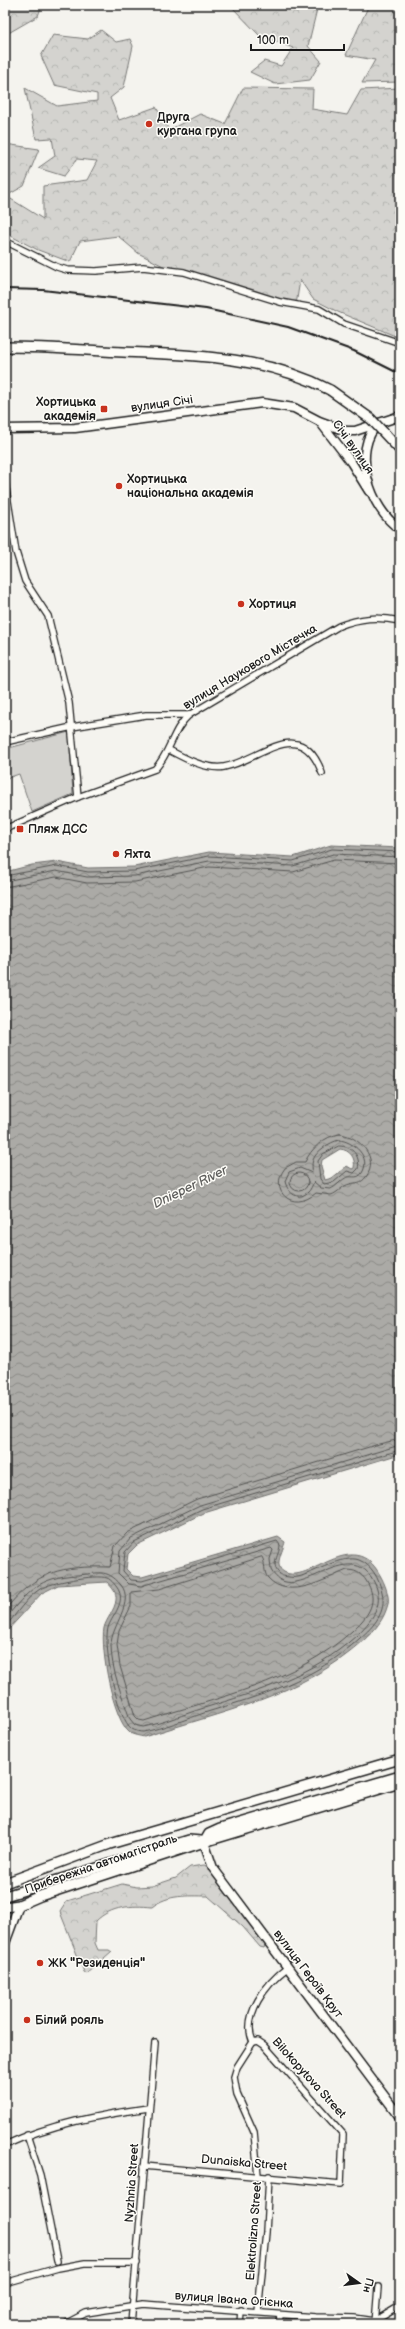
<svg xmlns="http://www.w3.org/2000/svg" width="405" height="2329" font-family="'Balsamiq Sans',sans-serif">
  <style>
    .green { fill: #d4d3cf; stroke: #787876 }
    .forest { fill: url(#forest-crowns); stroke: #787876 }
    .water { fill: url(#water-waves); stroke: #72716f; fill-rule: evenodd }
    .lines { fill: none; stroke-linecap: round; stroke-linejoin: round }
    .shore { stroke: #555553; stroke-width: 1 }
    .street-casing { stroke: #1c1c1c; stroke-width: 8 }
    .secondary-casing { stroke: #1c1c1c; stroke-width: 11 }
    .primary-casing { stroke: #1c1c1c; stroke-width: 12 }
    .street { stroke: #fdfcf7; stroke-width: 5.5 }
    .secondary { stroke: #fdfcf7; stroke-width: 8 }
    .primary { stroke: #fdfcf7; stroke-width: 9 }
    .rail { stroke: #1c1c1c; stroke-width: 2 }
    .primary-bridge-casing { stroke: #1c1c1c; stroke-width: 12; stroke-linecap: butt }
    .primary-bridge { stroke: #fdfcf7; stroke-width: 9 }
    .poi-dot { fill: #c8321e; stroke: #fdfcf7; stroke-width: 1.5 }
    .labels { text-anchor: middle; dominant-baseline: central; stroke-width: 3; stroke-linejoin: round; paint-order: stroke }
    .poi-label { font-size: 12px; font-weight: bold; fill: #1c1c1c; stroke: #fdfcf7; text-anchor: start }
    .street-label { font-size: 12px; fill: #1c1c1c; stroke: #fdfcf7 }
    .water-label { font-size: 13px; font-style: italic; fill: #5c5c5a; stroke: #fdfcf7 }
  </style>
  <defs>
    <pattern id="forest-crowns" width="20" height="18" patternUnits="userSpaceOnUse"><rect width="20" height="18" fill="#d4d3cf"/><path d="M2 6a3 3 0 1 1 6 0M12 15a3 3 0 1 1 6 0" fill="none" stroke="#b5b5b1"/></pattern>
    <pattern id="water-waves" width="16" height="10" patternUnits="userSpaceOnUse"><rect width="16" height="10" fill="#abaaa6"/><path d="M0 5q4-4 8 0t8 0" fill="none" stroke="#8a8a86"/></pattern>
  </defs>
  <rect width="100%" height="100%" fill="#f4f3ee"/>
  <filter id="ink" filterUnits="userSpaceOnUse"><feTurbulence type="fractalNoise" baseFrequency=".025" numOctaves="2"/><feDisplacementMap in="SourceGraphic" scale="8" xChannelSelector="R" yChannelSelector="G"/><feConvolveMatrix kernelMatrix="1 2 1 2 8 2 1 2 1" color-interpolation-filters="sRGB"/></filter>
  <g filter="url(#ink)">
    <path class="green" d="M69 732 73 794 32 812 19 774 5 779V749Z"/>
    <g class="forest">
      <path d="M5 5H42L38 16 5 35Z"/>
      <path d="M230 5H318L308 46 321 61 310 80 275 84 250 72 264 61 281 66 293 48 259 35Z"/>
      <path d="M364 5H400V82L362 83 375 60 346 55 368 7Z"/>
      <path d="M101 30 116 42 130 39 133 46 124 87 110 98 119 120 156 107 169 130 200 114 225 124 243 88 313 89 312 109 347 115 361 90 400 88V338L338 312 313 299 300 280 296 305 171 270 138 253 118 236 80 241 70 262 38 250 5 233V144L39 149 24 186 6 196 43 219V186L87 180 97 161 77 159 64 176 38 168 55 156 52 138 36 139 25 88 57 106 97 101V94L54 85 41 56 53 35 88 39Z"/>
      <path d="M204 1865 212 1869 266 1931 268 1938 264 1948 260 1947 243 1927 208 1896C188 1896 168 1894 152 1907 132 1905 111 1906 96 1921L95 1943 98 1950H109L112 1952 87 1974 84 1972 60 1912 67 1901 122 1884 137 1887 152 1886 176 1878 190 1867Z"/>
    </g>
    <path class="water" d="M331 845 400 848V1454L204 1513 137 1545 128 1554 126 1569 133 1576 142 1577 278 1537 285 1542C283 1551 273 1566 284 1572 309 1586 353 1525 380 1575 384 1582 390 1596 388 1604 384 1620 375 1630 363 1641 303 1696 220 1712 144 1737 140 1736 133 1735 130 1733 113 1720 100 1649 104 1628 106 1619 115 1610 116 1600 117 1592 112 1588 107 1582L58 1585 42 1593 5 1633V872L32 865 57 862 88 868 134 867 209 852 293 857ZM340 1149C350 1150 356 1158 354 1168L352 1169 347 1166 332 1178 325 1180 321 1166 322 1160Z"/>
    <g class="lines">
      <g class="shore">
        <path d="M5 876 57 866 88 872 134 871 209 856 293 861 332 849 400 852"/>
        <path d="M5 881 56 871 87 877 135 876 209 861 293 866 333 854 400 857"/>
        <path d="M5 887 56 877 87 883 135 882 209 867 293 872 334 860 400 863"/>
        <path d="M340 1134C359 1136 380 1158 366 1177 361 1184 356 1182 350 1184 343 1185 338 1193 331 1195L316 1193C292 1214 268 1190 285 1168L296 1162H305C311 1149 324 1136 340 1134Z"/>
        <path d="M339 1140C353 1141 372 1157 362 1173 358 1179 353 1176 348 1177 341 1179 337 1187 330 1189L321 1188 314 1182C312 1185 311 1190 307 1193 297 1201 287 1192 285 1181L289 1172 300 1168 312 1173C313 1169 311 1164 313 1160 316 1151 330 1142 339 1140Z"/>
        <path d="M339 1146C352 1146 361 1156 358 1169L354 1173 347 1171 334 1182 324 1184 320 1179 318 1161 323 1154Z"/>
        <circle cx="299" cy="1182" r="9"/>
        <path d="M262 1557C266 1563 263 1572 268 1578 289 1601 325 1579 347 1570 358 1570 364 1576 368 1584 379 1604 366 1618 352 1631 295 1683 215 1698 144 1721L139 1720 135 1716 120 1666 117 1645 119 1631 131 1606V1592L159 1589Z"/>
        <path d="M5 1610C37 1570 61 1566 110 1567L115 1546 127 1533 197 1499 379 1444 400 1439"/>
        <path d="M5 1619C28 1591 39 1577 77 1575 97 1574 106 1567 121 1585 135 1602 111 1626 111 1645 111 1669 122 1696 130 1719L135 1725 143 1727C164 1723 184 1714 204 1708 259 1691 312 1676 356 1636 371 1621 385 1606 375 1584 351 1530 294 1612 271 1570L270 1559 273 1550 271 1548 141 1586 129 1584 118 1573 120 1551 131 1538 200 1505 400 1445"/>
        <path d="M5 1627C16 1615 26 1598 40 1589 51 1582 96 1574 107 1578 111 1579 118 1588 119 1591 125 1604 111 1617 108 1628 103 1646 117 1719 132 1729 135 1731 140 1732 143 1732 164 1728 184 1720 204 1713 262 1695 314 1681 360 1638 374 1626 387 1612 382 1592 379 1579 372 1565 359 1560 344 1554 314 1573 298 1577 294 1578 288 1577 283 1576 268 1567 279 1557 280 1545L277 1541 142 1581 131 1580 123 1571 125 1552 134 1542 202 1509 400 1450"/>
      </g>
      <defs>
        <g id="street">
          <path d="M5 241 57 267 67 270 96 271 143 267 184 272 280 302 319 309 344 324 400 343"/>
          <path d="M5 482 16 552 25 581 48 616 69 703 78 797"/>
          <path d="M5 742 72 727 146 715H189"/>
          <path d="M169 750C184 758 206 770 224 767 261 760 301 714 322 773"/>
          <path d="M5 829 78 797 155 769C171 752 172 730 189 715L339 626C360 618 377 616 400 621"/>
          <path d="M253 2042 237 2067 234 2077 237 2094 254 2132 258 2176"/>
          <path d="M253 2042C241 2015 267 1983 287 1968"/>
          <path d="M27 2135 40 2175 57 2261"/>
          <path d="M5 2145C51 2124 99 2115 148 2108"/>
          <path d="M144 2166 341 2184 343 2134 264 2045 258 2041 253 2042"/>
          <path d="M5 2283 58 2268 85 2263H137"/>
          <path d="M258 2312 266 2232 269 2176"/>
          <path d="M65 2324 86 2313 143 2304 315 2317 354 2318 375 2321 400 2306"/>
          <path d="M131 2324 155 2043"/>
          <path d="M240 2324 241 2310"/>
          <path d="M279 2324 280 2315"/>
          <path d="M375 2324 378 2287"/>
        </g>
        <g id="secondary">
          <path d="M321 423 351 462 369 491"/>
          <path d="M379 423C350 449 370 510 400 529"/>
          <path d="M5 429 75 428 262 403 294 408 319 421 346 431H355L400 416"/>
          <path d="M204 1842 213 1868 400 2117"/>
          <path d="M5 1943 19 1905"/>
        </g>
        <g id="primary">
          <path d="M5 347C44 347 84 350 123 352 195 355 265 356 330 390"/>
          <path d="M205 1841 209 1834 220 1829 400 1776"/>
          <path d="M5 1883 110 1844 400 1759"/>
          <path d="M5 1896 189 1840 201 1841"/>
          <path d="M5 1907 19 1905 40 1896 204 1842 400 1783"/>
        </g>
      </defs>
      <use href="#street" class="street-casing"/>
      <use href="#secondary" class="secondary-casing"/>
      <use href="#primary" class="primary-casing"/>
      <use href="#street" class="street"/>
      <use href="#secondary" class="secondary"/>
      <use href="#primary" class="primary"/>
      <path class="rail" d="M5 289 43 290 206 309 288 327 354 351 400 374"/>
      <defs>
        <path id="primary-bridge" d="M330 390 371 419 400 450"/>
      </defs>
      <use href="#primary-bridge" class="primary-bridge-casing"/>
      <use href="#primary-bridge" class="primary-bridge"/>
    </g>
  </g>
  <g class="poi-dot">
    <circle cx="149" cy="124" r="4"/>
    <rect x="100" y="405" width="8" height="8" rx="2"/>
    <circle cx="119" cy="486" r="4"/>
    <circle cx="241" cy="604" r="4"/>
    <rect x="16" y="825" width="8" height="8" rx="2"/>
    <circle cx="116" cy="854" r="4"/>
    <circle cx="40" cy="1963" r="4"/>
    <circle cx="27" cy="2020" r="4"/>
  </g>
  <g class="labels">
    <g class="poi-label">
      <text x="157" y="117">Друга<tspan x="157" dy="14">кургана група</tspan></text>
      <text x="96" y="402" text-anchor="end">Хортицька<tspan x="96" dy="14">академія</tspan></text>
      <text x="127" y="479">Хортицька<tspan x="127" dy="14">національна академія</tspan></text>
      <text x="249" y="604">Хортиця</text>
      <text x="28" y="829">Пляж ДСС</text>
      <text x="124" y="854">Яхта</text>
      <text x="48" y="1963">ЖК "Резиденція"</text>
      <text x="35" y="2020">Білий рояль</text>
    </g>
    <g class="street-label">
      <text transform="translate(162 404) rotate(-8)">вулиця Січі</text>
      <text transform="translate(353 447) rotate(55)">Січі вулиця</text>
      <text transform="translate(250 667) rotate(-31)">вулиця Наукового Містечка</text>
      <text transform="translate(101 1864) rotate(-19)">Прибережна автомагістраль</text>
      <text transform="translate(308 1974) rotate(53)">вулиця Героїв Крут</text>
      <text transform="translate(309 2078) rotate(48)">Bilokopytova Street</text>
      <text transform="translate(244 2163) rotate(5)">Dunaiska Street</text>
      <text transform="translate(132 2183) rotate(-86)">Nyzhnia Street</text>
      <text transform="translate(254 2231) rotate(-86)">Elektrolizna Street</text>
      <text transform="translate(234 2300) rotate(4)">вулиця Івана Огієнка</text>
    </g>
    <g class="water-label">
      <text transform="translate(190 1187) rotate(-26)">Dnieper River</text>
    </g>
  </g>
  <rect width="405" height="2329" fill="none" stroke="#fdfcf7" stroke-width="20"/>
  <rect x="10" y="10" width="385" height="2309" fill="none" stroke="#1c1c1c" stroke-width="1.5" filter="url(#ink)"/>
  <g transform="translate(359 2283) rotate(104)" stroke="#fdfcf7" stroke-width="3" paint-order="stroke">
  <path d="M0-3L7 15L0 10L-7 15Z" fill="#1c1c1c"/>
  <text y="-6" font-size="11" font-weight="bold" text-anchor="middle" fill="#1c1c1c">Пн</text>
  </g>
  <path d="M251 44v6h93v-6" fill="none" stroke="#1c1c1c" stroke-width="2"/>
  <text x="257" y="44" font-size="12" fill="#1c1c1c" stroke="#fdfcf7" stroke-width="3" paint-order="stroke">100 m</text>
</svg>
